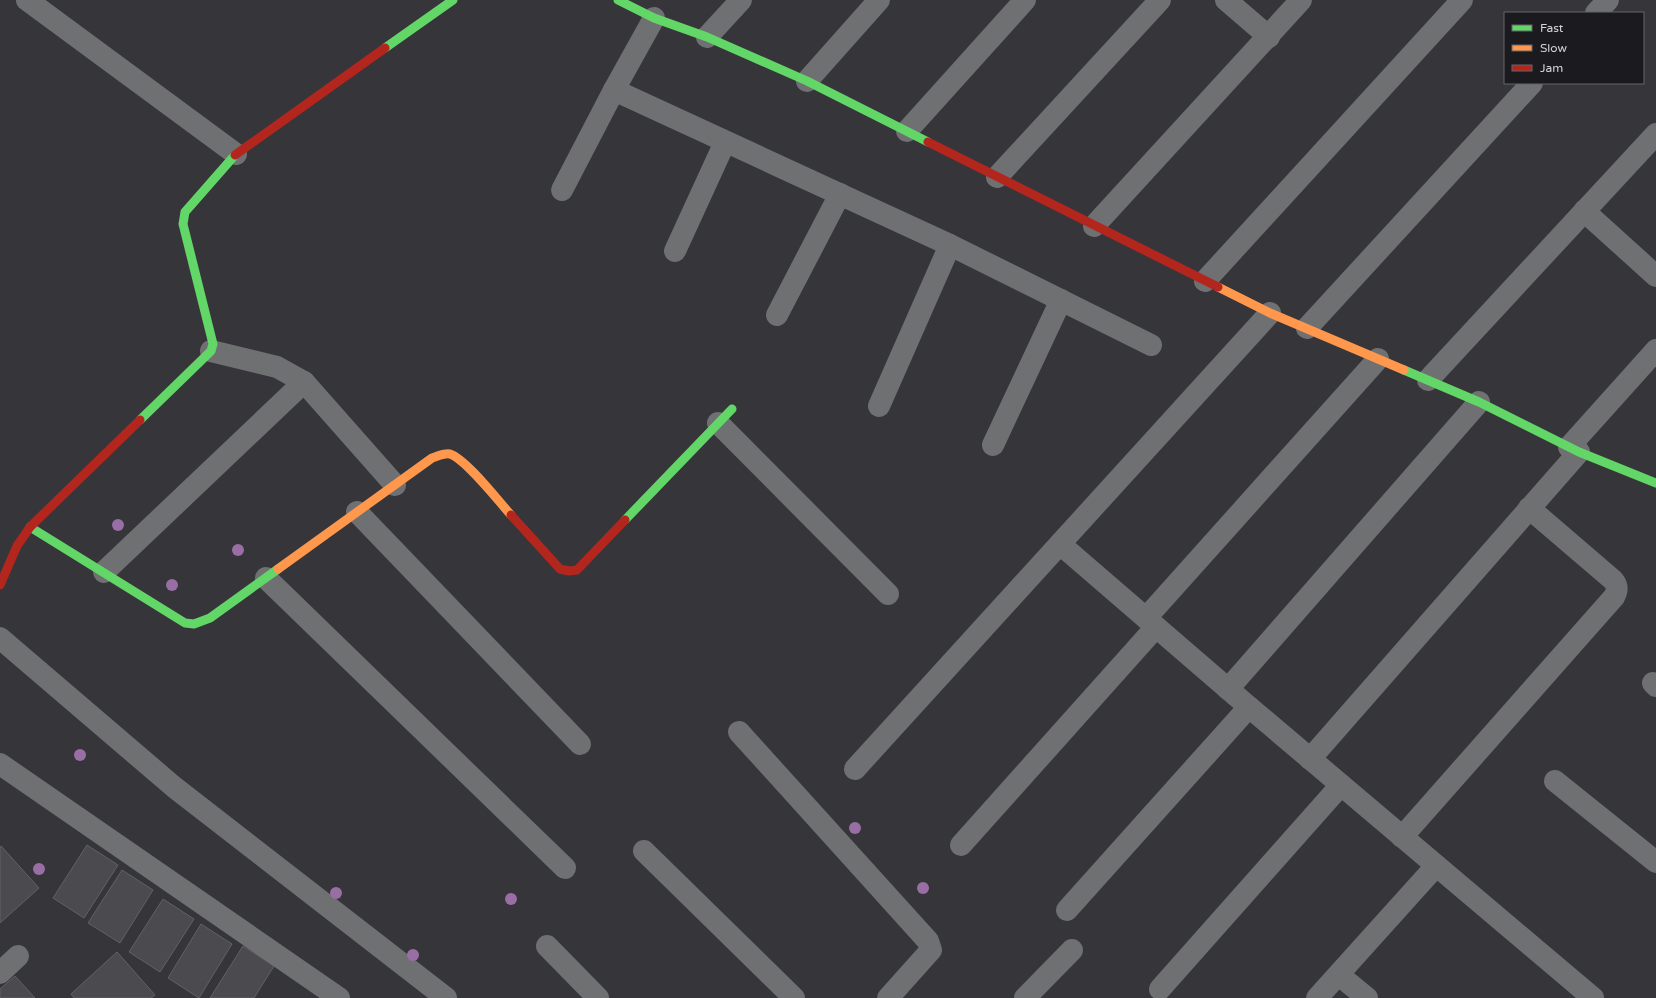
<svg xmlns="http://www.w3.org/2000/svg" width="1656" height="998" font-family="'Varela Round',sans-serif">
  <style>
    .building { fill: #4b4b4f; stroke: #626265 }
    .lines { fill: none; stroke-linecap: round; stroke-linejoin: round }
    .street { stroke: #6f7071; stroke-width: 22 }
    .fast { stroke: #63d668; stroke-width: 9 }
    .slow { stroke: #ff974d; stroke-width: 9 }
    .jam { stroke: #b3261e; stroke-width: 9 }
    .tree { fill: #996ea5 }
  </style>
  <rect width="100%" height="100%" fill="#35353a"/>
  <g class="building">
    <path d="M87 845 118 865 84 918 53 898Z"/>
    <path d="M1 846 39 888 0 923V848Z"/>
    <path d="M122 870 153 890 120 943 88 923Z"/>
    <path d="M163 899 194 919 160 972 129 952Z"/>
    <path d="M201 924 232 944 199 998 168 978Z"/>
    <path d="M243 946 274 966 254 998H210Z"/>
    <path d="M117 952 155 995 151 998H74L71 994Z"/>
    <path d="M15 976 35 998H0V989Z"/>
  </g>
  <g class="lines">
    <g class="street">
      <path d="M27 0 236 154"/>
      <path d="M1226 0 1269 37"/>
      <path d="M1596 13 1608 0"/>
      <path d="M707 37 741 0"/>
      <path d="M807 81 879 0"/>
      <path d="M614 90 950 245 1151 345"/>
      <path d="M907 131 1025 0"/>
      <path d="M997 177 1160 0"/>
      <path d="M562 190 614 90 654 18"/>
      <path d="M1584 211 1656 276"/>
      <path d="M1094 226 1301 0"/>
      <path d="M675 251 725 142"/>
      <path d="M1205 281 1462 0"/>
      <path d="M777 315 840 194"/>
      <path d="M1307 328 1532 83"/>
      <path d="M211 351 277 367 304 382 395 485"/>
      <path d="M1428 380 1656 134"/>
      <path d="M879 406 950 245"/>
      <path d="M718 423 888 594"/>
      <path d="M993 445 1061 300"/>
      <path d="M1569 447 1656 350"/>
      <path d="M357 512 580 744"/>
      <path d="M1060 544 1249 707 1593 998"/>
      <path d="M104 572 304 382"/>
      <path d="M266 578 565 868"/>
      <path d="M1146 618 1378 359"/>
      <path d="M0 638 174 787 446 998"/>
      <path d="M1653 683 1656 686"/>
      <path d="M1228 689 1479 402"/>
      <path d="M739 732 928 941 931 950 888 998"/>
      <path d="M1310 759 1579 452"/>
      <path d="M0 764 339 998"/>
      <path d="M855 769 1270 313"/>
      <path d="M1555 781 1656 862"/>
      <path d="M1402 837 1614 597C1618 590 1618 586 1613 580L1529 508"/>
      <path d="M961 845 1156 627"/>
      <path d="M644 851 794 998"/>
      <path d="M1067 910 1249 707"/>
      <path d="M547 946 598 998"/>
      <path d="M0 973 18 956"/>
      <path d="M1339 975 1367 998"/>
      <path d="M1160 989 1341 785"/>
      <path d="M1025 998 1072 950"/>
      <path d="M1317 998 1436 866"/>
    </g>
    <g class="fast">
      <path d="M618 0 654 18 707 37 807 81 928 142"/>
      <path d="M385 48 453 0"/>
      <path d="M1404 370 1479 402 1579 452 1656 483"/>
      <path d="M140 420 211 351 213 344 183 224 185 212 235 155"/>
      <path d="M625 520 732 409"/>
      <path d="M30 527 185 623 194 624 210 618 278 569"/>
    </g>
    <g class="slow">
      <path d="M1218 287 1270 313 1404 370"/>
      <path d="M278 569 432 458C438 456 444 453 450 454 466 459 499 502 511 515"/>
    </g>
    <g class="jam">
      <path d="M928 142 1218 287"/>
      <path d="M235 155 385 48"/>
      <path d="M511 515 560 569 569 571 577 570 625 520"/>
      <path d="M0 585 17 546 30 527 140 420"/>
    </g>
  </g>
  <g class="tree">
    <circle cx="118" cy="525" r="6"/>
    <circle cx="238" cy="550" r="6"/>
    <circle cx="172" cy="585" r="6"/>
    <circle cx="80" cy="755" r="6"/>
    <circle cx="855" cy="828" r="6"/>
    <circle cx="39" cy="869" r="6"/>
    <circle cx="923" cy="888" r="6"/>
    <circle cx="336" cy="893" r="6"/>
    <circle cx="511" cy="899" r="6"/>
    <circle cx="413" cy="955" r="6"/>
  </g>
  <rect x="1504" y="12" width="140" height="72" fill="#1b1b1f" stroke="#65656a"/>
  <rect x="1512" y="25" width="20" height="6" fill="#63d668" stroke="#65656a"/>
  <text x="1540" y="32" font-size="12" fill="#d3d3da">Fast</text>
  <rect x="1512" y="45" width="20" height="6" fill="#ff974d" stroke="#65656a"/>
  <text x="1540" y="52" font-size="12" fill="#d3d3da">Slow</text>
  <rect x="1512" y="65" width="20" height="6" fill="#b3261e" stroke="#65656a"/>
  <text x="1540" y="72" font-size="12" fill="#d3d3da">Jam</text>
</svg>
